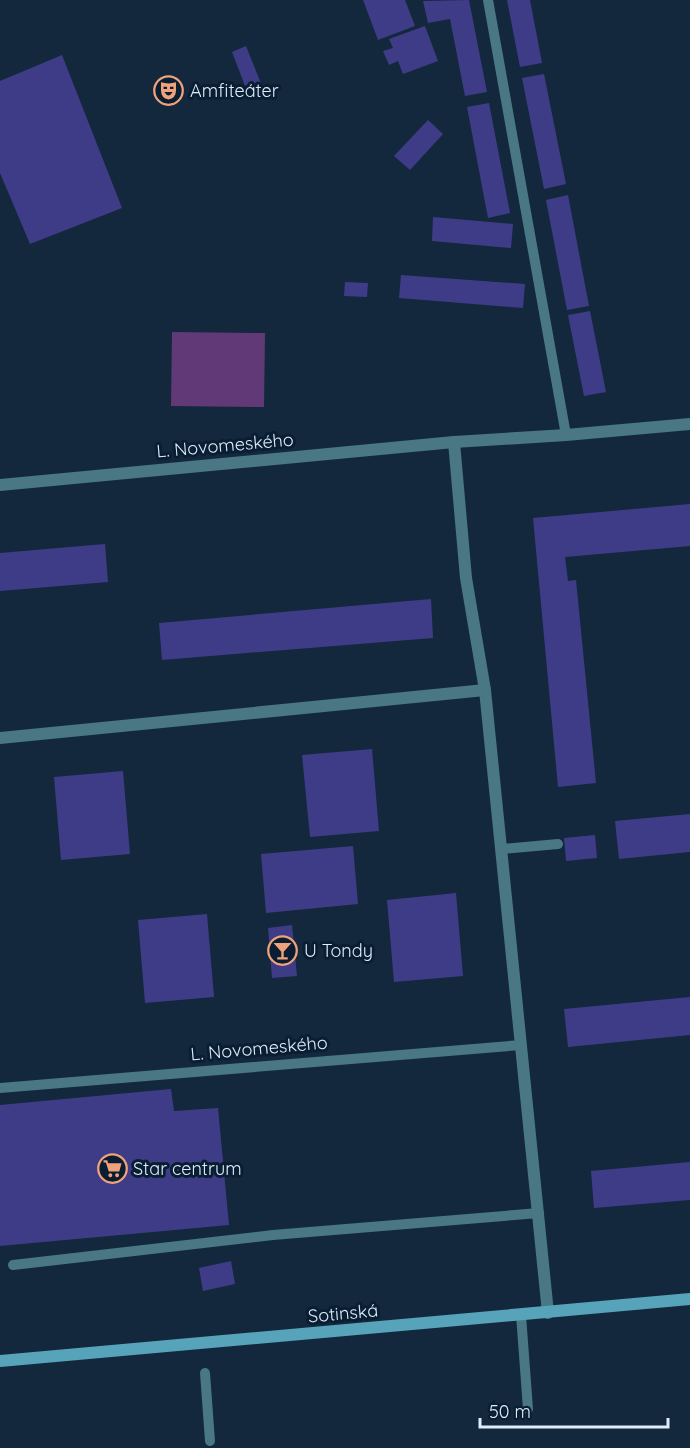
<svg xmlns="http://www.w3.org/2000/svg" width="690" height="1448" font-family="Quicksand,sans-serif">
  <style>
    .green { fill: #613976 }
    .building { fill: #3f3c87 }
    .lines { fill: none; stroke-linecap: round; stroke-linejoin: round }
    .lane { stroke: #497784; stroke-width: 10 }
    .street { stroke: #497784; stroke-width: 12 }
    .secondary { stroke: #57a4ba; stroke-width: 12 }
    .labels { text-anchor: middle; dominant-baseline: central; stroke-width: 6; stroke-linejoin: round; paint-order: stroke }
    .poi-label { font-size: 18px; fill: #dfecfa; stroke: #091e32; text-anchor: start }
    .street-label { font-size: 18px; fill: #dfecfa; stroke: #091e32 }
  </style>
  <rect width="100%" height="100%" fill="#13283d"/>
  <path class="green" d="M172 332 265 333 264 407 171 406Z"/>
  <g class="building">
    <path d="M363 0H405L415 26 378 40Z"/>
    <path d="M469 0 487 92 465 96 450 19 428 23 423 1Z"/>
    <path d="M507 0H530L542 63 520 67Z"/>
    <path d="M425 26 438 61 403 74 398 61 389 65 383 51 393 48 389 39Z"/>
    <path d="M246 46 262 86 247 91 232 52Z"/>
    <path d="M62 55 122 208 30 244 0 173V81Z"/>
    <path d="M544 74 566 184 544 189 522 78Z"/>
    <path d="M489 103 510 213 488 218 467 107Z"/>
    <path d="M428 120 443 134 410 170 394 156Z"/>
    <path d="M568 195 589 306 567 310 546 200Z"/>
    <path d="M433 217 513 224 511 248 432 241Z"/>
    <path d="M401 275 525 284 523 308 399 298Z"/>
    <path d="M345 282 368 283 367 297 344 296Z"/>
    <path d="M590 311 606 392 584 396 568 315Z"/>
    <path d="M690 504V546L565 557 568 581 576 580 596 783 558 787 533 518Z"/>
    <path d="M105 544 108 582 0 591V553Z"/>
    <path d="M431 599 433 638 162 660 159 623Z"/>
    <path d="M372 749 379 831 310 837 302 755Z"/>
    <path d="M123 771 130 854 61 860 54 777Z"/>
    <path d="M690 814V852L619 859 615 821Z"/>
    <path d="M595 835 597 858 566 861 564 838Z"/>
    <path d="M353 846 358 904 266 913 261 854Z"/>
    <path d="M456 893 463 976 394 982 387 900Z"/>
    <path d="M207 914 214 997 145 1003 138 920Z"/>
    <path d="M292 925 297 976 272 978 268 928Z"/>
    <path d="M690 997V1035L568 1047 564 1009Z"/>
    <path d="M171 1089 174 1111 218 1108 229 1225 0 1246V1105Z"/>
    <path d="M690 1162V1200L594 1208 591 1171Z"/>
    <path d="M231 1261 235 1284 203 1291 199 1268Z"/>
  </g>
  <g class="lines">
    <g class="lane">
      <path d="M488 0 566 435"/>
      <path d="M502 849 558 844"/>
      <path d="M0 1088 521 1045"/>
      <path d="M13 1265 273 1235 539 1213"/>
      <path d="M521 1315 528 1409"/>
      <path d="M205 1373 210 1441"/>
    </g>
    <g class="street">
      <path d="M454 442 466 578 485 690 548 1313"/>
      <path d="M0 485 454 442 566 435 690 424"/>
      <path d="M0 738 485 690"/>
    </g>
    <path class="secondary" d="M0 1361 690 1299"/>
  </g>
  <defs>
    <symbol id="theatre-ring" viewBox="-11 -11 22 22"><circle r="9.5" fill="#091e32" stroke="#f0a27a" stroke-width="1.5"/><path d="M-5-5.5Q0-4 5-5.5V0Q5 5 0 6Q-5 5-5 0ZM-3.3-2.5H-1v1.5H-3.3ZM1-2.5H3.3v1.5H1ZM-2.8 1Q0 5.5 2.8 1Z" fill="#f0a27a"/></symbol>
    <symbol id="bar-ring" viewBox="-11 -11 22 22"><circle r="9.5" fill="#091e32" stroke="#f0a27a" stroke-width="1.5"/><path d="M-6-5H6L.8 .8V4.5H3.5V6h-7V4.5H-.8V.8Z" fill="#f0a27a"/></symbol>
    <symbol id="supermarket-ring" viewBox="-11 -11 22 22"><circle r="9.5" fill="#091e32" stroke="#f0a27a" stroke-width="1.5"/><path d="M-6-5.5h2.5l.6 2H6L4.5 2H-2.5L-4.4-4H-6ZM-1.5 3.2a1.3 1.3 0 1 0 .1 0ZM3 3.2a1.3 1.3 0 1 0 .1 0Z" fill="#f0a27a"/></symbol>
  </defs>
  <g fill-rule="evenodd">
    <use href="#theatre-ring" x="152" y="74" width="33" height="33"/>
    <use href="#bar-ring" x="266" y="934" width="33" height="33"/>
    <use href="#supermarket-ring" x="96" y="1152" width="33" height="33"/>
  </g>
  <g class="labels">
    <g class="poi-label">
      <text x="190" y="90">Amfiteáter</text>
      <text x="304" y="950">U Tondy</text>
      <text x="133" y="1168">Star centrum</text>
    </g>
    <g class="street-label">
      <text transform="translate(225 445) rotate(-5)">L. Novomeského</text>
      <text transform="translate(259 1048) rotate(-5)">L. Novomeského</text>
      <text transform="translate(343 1313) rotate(-5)">Sotinská</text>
    </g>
  </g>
  <path d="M480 1418v9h188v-9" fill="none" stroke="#dfecfa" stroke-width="3"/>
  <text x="489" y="1418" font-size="18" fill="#dfecfa" stroke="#091e32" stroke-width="4.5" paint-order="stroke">50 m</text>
</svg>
